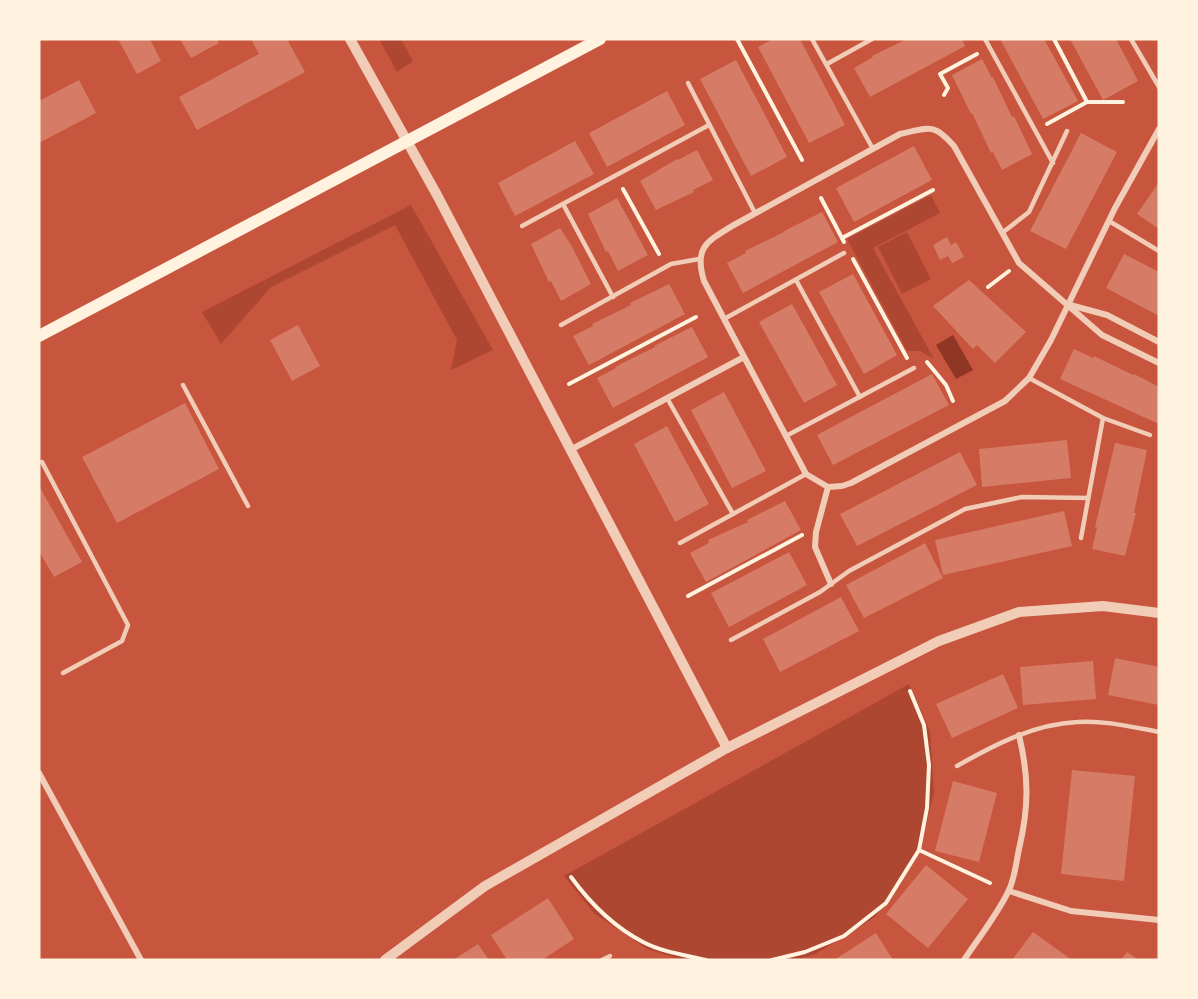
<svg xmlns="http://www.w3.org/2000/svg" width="1198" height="999" font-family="Commissioner,sans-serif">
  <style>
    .green { fill: #ae4732 }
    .water { fill: #8f3625 }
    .building { fill: #d67c66 }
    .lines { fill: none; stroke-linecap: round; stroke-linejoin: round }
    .path { stroke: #fff3e0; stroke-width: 4 }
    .service { stroke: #f1ccb7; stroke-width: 4.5 }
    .minor { stroke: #f1ccb7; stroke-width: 6 }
    .tertiary { stroke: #f1ccb7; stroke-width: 10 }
    .secondary { stroke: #fff3e0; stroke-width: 12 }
  </style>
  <rect width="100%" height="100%" fill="#c8553d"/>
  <g class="green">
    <path d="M379 39H401L413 61 397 72Z"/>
    <path d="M931 195 940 213 873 248 934 359 920 351H907L847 239Z"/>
    <path d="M411 205 493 350 451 370 457 340 395 225 271 287 221 344 202 312Z"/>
    <path d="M907 232 931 279 902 294 878 247Z"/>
    <path d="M909 684 930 731 934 793 918 855 875 917 814 955 793 960H683L647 949 595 914 564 876Z"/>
  </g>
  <path class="water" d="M953 335 973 370 956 379 936 345Z"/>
  <g class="building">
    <path d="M118 39H150L161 61 137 74Z"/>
    <path d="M180 39H217L219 43 191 58Z"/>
    <path d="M251 39H287L305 72 197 130 179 97 259 54Z"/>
    <path d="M773 39H800L845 125 809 143 758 47Z"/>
    <path d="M907 39H962L965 46 870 97 854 68 873 57 872 56Z"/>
    <path d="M1000 39H1044L1078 101 1043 119Z"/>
    <path d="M1070 39H1116L1138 81 1103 100Z"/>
    <path d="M982 59 992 78 993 77 1012 117 1014 116 1032 154 1002 170 993 152 991 153 972 113 971 114 952 75Z"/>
    <path d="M736 60 787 157 751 176 700 79Z"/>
    <path d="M79 80 96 113 39 143V101Z"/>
    <path d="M667 91 685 125 607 167 589 133Z"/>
    <path d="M1081 133 1117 152 1066 249 1030 231Z"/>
    <path d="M575 141 594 174 515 216 498 183Z"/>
    <path d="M914 146 932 180 854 222 836 188Z"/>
    <path d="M697 150 713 180 693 190 694 192 656 210 640 181 677 159 678 160Z"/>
    <path d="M1159 182V229L1137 214Z"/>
    <path d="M617 198 648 255 618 271 608 251 606 252 588 214Z"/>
    <path d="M822 212 838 242 743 293 727 263 746 253 745 251 784 232V231Z"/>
    <path d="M560 228 571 245 591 284 561 301 551 281 549 282 531 244Z"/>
    <path d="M947 237 951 245 956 242 964 257 952 263 948 256 940 260 933 245Z"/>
    <path d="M1124 254 1159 272V316L1106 288Z"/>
    <path d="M853 274 897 355 864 374 819 292Z"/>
    <path d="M969 280 1026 332 995 363 977 345 973 349 933 306Z"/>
    <path d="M669 284 685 314 589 365 573 336 593 326 592 324 631 305 630 303Z"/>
    <path d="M792 304 837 385 804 403 759 322Z"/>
    <path d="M298 325 320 366 292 381 270 340Z"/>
    <path d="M692 327 708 357 613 408 597 378 616 368 615 367 655 347 654 346Z"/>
    <path d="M1074 349 1093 358 1094 356 1133 375 1134 374 1159 387V424L1060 379Z"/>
    <path d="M932 374 949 405 833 465 817 435Z"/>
    <path d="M724 392 766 471 732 488 691 410Z"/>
    <path d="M185 403 219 469 117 523 82 457Z"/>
    <path d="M667 426 709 504 675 522 634 444Z"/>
    <path d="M1067 440 1071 478 982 487 979 449Z"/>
    <path d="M1115 443 1147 450 1134 513H1136L1125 556 1092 549 1097 528 1095 527Z"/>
    <path d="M960 452 977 485 857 546 840 514Z"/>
    <path d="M39 486 82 562 54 577 39 551Z"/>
    <path d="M785 501 801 530 706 582 690 553 709 543 708 540 748 522 747 520Z"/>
    <path d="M1064 511 1072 546 943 575 935 540Z"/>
    <path d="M925 543 943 578 864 618 846 585Z"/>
    <path d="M789 552 807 585 729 627 711 593Z"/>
    <path d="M841 597 859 631 780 672 763 639Z"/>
    <path d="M1115 658 1159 667V705L1108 695Z"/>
    <path d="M1093 661 1096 699 1023 705 1020 667Z"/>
    <path d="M1003 674 1018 708 952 738 936 704Z"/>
    <path d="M1072 770 1135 776 1124 881 1061 874Z"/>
    <path d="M953 781 997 793 979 862 935 851Z"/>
    <path d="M926 865 968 899 928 948 886 914Z"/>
    <path d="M548 898 574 939 542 960H507L491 935Z"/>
    <path d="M1033 932 1072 960H1012Z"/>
    <path d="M876 933 893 960H834Z"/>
    <path d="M478 944 489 960H453Z"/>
    <path d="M1127 952 1139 960H1121Z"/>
  </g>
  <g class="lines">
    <g class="path">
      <path d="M737 39 802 160"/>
      <path d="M1054 39 1087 102"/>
      <path d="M944 95 948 88 940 74 977 54"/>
      <path d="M1047 124 1087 102H1123"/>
      <path d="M623 189 659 254"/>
      <path d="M821 198 844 242"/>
      <path d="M842 238 933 190"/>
      <path d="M853 259 907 358"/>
      <path d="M988 287 1009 271"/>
      <path d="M927 362 946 385 953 401"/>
      <path d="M569 384 696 317"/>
      <path d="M688 596 802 535"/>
      <path d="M919 850 990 883"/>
      <path d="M571 877C590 903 614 927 643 942 662 952 685 955 706 960"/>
      <path d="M772 960 805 952 844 936 886 903 919 850 927 808 929 765 924 725 910 691"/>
    </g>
    <g class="service">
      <path d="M812 39 873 149"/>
      <path d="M985 39 1053 163"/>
      <path d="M1131 39 1159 87"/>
      <path d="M827 64 872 39"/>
      <path d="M688 83 755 213"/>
      <path d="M563 204 613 297"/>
      <path d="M1109 221 1159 251"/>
      <path d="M522 226 709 125"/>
      <path d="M1002 233 1029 212 1067 131"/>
      <path d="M796 280 860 397"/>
      <path d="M724 319 844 253"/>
      <path d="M561 325 671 264 699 259"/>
      <path d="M1029 378 1103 418 1150 435"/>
      <path d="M183 385 248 506"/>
      <path d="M667 398 733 514"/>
      <path d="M786 436 914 368"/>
      <path d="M42 462 128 625 122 641 63 673"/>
      <path d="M1081 538 1103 418"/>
      <path d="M680 543 806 474"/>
      <path d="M731 640 820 592 849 571 965 509 1022 497 1088 498"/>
      <path d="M957 766C994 745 1034 724 1077 722 1104 720 1132 727 1159 732"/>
      <path d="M602 960 610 956"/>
    </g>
    <g class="minor">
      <path d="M1070 305 1107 315 1159 342"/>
      <path d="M572 449 744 357"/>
      <path d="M828 487 806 474 704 281C694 248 706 242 732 226L900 134C929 128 933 122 954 146L1019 263 1102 335 1159 363"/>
      <path d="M828 487 842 486 851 483 1005 401 1029 378 1051 340 1115 208 1159 129"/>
      <path d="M828 487 816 532 815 547 831 584"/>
      <path d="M39 773 141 960"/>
      <path d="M1009 891 1071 911 1159 920"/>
      <path d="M964 960C978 939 999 912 1009 890 1015 877 1016 863 1019 849 1029 807 1029 777 1019 735"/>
    </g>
    <g class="tertiary">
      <path d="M350 39 437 195 727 748"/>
      <path d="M385 960 485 886 727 748 939 641 1019 612 1103 606 1159 613"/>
    </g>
    <path class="secondary" d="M39 336 600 39"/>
  </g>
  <rect width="1198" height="999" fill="none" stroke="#fff3e0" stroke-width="81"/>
</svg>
